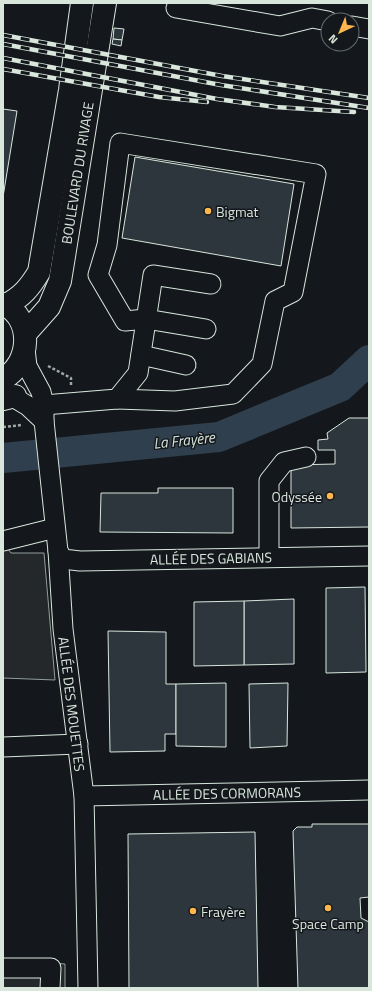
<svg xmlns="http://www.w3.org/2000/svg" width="372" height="991" font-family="'Titillium Web',sans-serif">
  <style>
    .parking { fill: #24282b; stroke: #939e99 }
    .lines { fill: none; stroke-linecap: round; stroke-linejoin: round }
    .river { stroke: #2f3f4d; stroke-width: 30 }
    .building { fill: #2c363c; stroke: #d8e6dc }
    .minor-casing { stroke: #d8e6dc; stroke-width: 21 }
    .major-casing { stroke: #d8e6dc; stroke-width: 24 }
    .path { stroke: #9da8a2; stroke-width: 2.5; stroke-dasharray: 3 2; stroke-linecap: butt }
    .minor { stroke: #14181c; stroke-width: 19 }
    .major { stroke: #14181c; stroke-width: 22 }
    .rail-casing { stroke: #d8e6dc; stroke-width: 4.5 }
    .rail { stroke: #14181c; stroke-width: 3; stroke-dasharray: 9; stroke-linecap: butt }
    .poi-dot { fill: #ffb74d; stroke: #14181c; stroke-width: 1.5 }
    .labels { text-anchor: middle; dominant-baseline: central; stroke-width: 3; stroke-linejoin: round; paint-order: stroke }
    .street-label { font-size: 14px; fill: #d8e6dc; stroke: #14181c }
    .poi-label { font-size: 14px; fill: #d8e6dc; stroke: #14181c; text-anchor: start }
    .water-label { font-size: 15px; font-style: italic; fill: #d8e6dc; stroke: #14181c }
  </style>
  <rect width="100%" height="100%" fill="#14181c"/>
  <g class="parking">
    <path d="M3 542 11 553H44L55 680 3 678Z"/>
    <path d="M3 959 65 964V988H3Z"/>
  </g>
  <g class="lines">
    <path class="river" d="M3 458 219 437 340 387 369 360"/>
  </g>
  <g class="building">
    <path d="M114 28 124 29 122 40 113 39Z"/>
    <path d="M113 39 122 40 121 46 112 44Z"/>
    <path d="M3 109 17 111 3 197Z"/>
    <path d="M135 157 294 184 281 266 122 238Z"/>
    <path d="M349 418H369V527L291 528V465L335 464V450H318V440L328 439 327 433Z"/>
    <path d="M158 488H233V533L100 532 101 493H158Z"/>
    <path d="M365 587 366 672 326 673V588Z"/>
    <path d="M294 599V664L244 665V601Z"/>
    <path d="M244 601V665L194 666V602Z"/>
    <path d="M108 631 166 632V684H176V734H165V751L110 752Z"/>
    <path d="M226 683V747L176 746V684Z"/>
    <path d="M288 683 287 746 250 748 249 684Z"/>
    <path d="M312 824H369V897L360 898 361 918 369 922V988H298L293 831 297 827H312Z"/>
    <path d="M255 832 258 988H129L128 834Z"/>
  </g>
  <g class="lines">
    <defs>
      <g id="minor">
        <path d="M176 8 280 26 312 18 328 21"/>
        <path d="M352 26 369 29"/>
        <path d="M25 349 27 366 41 392 44 405V421L58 551 63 629 84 796 88 988"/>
        <path d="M141 355 186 365"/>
        <path d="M3 391 28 406 44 421"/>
        <path d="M117 399 175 401 233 394 262 364 275 301 293 292 316 174 120 143 107 245 98 275 125 321 146 319 206 329"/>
        <path d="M44 405 117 399 138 373 153 275 211 284"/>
        <path d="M3 541 55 528"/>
        <path d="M58 551 63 559 80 561 369 556"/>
        <path d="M269 557V481L284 462 306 457"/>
        <path d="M3 747 78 744"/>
        <path d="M84 796 369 790"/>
        <path d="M3 968H51L50 988"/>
      </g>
      <g id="major">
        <path d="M3 304C34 318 31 364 3 379"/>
        <path d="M6 305C22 297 30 287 39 272L70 90 82 3"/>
        <path d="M25 334 49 307 60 281 105 3"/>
        <path d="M3 399 15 396"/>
      </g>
    </defs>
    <use href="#minor" class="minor-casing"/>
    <use href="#major" class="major-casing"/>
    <g class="path">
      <path d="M48 366 71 378V385"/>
      <path d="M3 427 22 425"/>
    </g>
    <use href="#minor" class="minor"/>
    <use href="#major" class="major"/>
    <defs>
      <g id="rail">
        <path d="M3 35 222 76 369 98"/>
        <path d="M3 44 221 85 369 108"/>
        <path d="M3 58 217 99 275 107 354 112"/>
        <path d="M3 69 159 97 207 102"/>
      </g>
    </defs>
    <use href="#rail" class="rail-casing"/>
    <use href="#rail" class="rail"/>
  </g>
  <g class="poi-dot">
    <circle cx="208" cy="211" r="4"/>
    <circle cx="330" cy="496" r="4"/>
    <circle cx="328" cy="908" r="4"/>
    <circle cx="193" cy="911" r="4"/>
  </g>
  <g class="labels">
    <g class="street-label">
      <text transform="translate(77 173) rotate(-81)">BOULEVARD DU RIVAGE</text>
      <text transform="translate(211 558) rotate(-1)">ALLÉE DES GABIANS</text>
      <text transform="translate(72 704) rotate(83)">ALLÉE DES MOUETTES</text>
      <text transform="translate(227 793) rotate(-1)">ALLÉE DES CORMORANS</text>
    </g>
    <g class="poi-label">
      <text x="216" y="211">Bigmat</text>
      <text x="322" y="496" text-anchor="end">Odyssée</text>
      <text x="201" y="911">Frayère</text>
      <text x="328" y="923" text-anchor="middle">Space Camp</text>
    </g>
    <g class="water-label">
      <text transform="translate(184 440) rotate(-6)">La Frayère</text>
    </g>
  </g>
  <rect width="372" height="991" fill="none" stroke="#d8e6dc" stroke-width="8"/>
  <g transform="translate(340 32) rotate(224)"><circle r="19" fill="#14181c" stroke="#626a69"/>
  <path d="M0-3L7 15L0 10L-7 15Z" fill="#ffb74d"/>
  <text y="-6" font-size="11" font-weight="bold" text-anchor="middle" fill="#d8e6dc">N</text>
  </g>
</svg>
